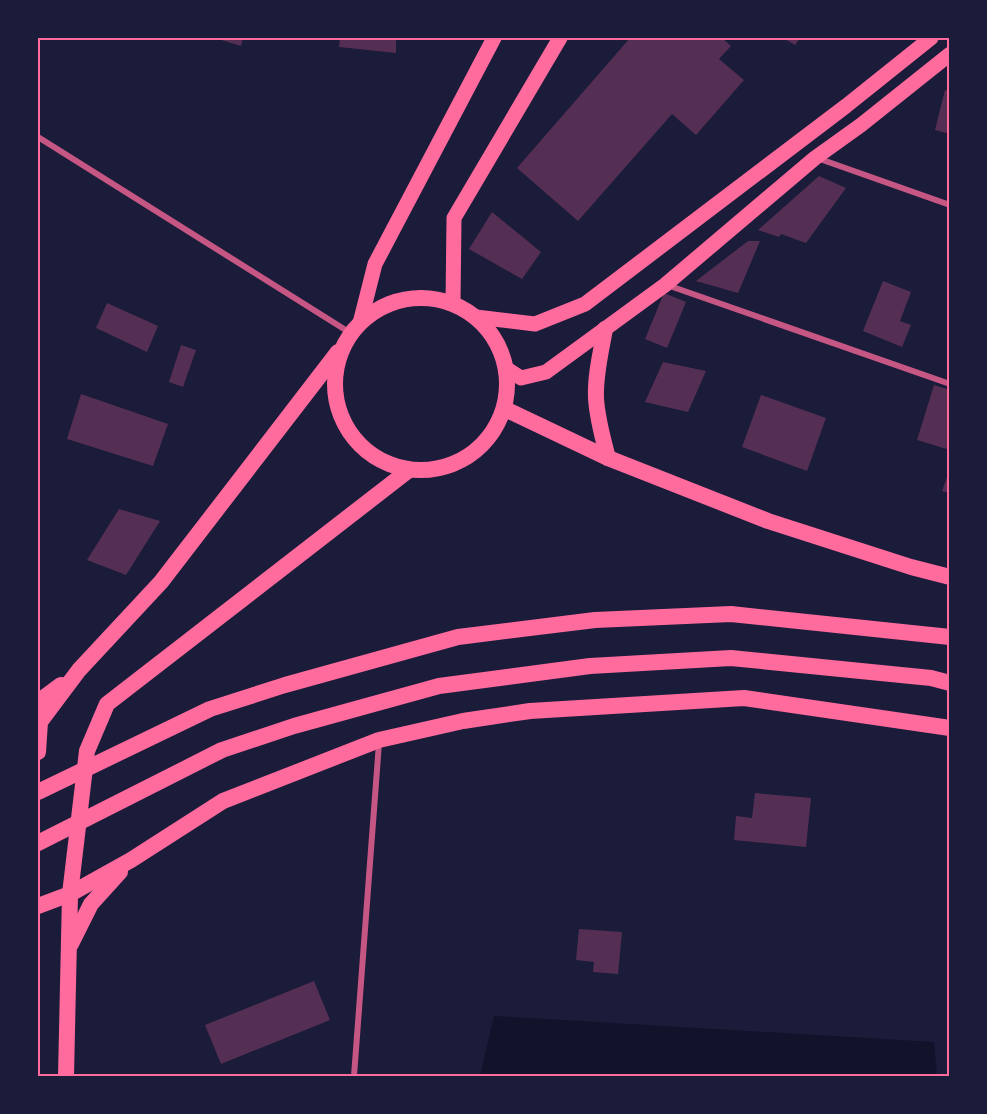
<svg xmlns="http://www.w3.org/2000/svg" width="987" height="1114" font-family="'DejaVu Sans',sans-serif">
  <style>
    .water { fill: #12122b }
    .building { fill: #542f53 }
    .lines { fill: none; stroke-linecap: round; stroke-linejoin: round }
    .minor { stroke: #c65784; stroke-width: 6 }
    .primary { stroke: #ff6b9d; stroke-width: 15 }
    .trunk { stroke: #ff6b9d; stroke-width: 16 }
    .neatline { fill: none; stroke: #ff6b9d; stroke-width: 2 }
  </style>
  <rect width="100%" height="100%" fill="#1b1b3a"/>
  <path class="water" d="M494 1016 934 1042 937 1076H480Z"/>
  <g class="building">
    <path d="M215 38H243L241 46Z"/>
    <path d="M340 38H396V53L339 47Z"/>
    <path d="M630 38H722L731 46 719 59 744 80 696 135 672 114 578 221 517 168Z"/>
    <path d="M783 38H800L795 45Z"/>
    <path d="M945 90 950 91V134L935 130Z"/>
    <path d="M819 176 846 188 806 243 781 234 779 237 758 230Z"/>
    <path d="M492 212 541 252 522 279 469 249Z"/>
    <path d="M748 241H760L738 293 696 281Z"/>
    <path d="M883 281 911 292 900 321 911 325 902 347 863 331Z"/>
    <path d="M664 293 686 302 667 348 645 339Z"/>
    <path d="M107 303 158 326 147 352 96 328Z"/>
    <path d="M181 345 196 350 183 387 169 382Z"/>
    <path d="M663 362 706 371 688 412 645 402Z"/>
    <path d="M934 385 950 390V450L917 440Z"/>
    <path d="M81 394 168 424 153 466 67 439Z"/>
    <path d="M761 395 826 418 807 471 742 447Z"/>
    <path d="M950 469V493L942 491Z"/>
    <path d="M119 509 160 521 126 575 87 560Z"/>
    <path d="M755 793 811 798 806 847 734 840 736 816 752 818Z"/>
    <path d="M579 929 622 932 618 974 593 972 594 962 576 960Z"/>
    <path d="M314 981 330 1020 221 1064 205 1025Z"/>
  </g>
  <g class="lines">
    <g class="minor">
      <path d="M38 137 352 334"/>
      <path d="M817 158 950 205"/>
      <path d="M667 285 950 384"/>
      <path d="M354 1076 379 743"/>
    </g>
    <g class="primary">
      <path d="M453 304 454 218 560 38"/>
      <path d="M476 317 535 324 585 304 846 106 931 38"/>
      <path d="M360 323 375 264 494 38"/>
      <path d="M507 369 521 378 546 372 665 285 815 158 861 125 950 54"/>
    </g>
    <g class="trunk">
      <circle cx="421" cy="384" r="86"/>
      <path d="M605 329C601 352 595 375 596 398 597 418 603 439 608 458"/>
      <path d="M505 409 608 458 768 521 911 567 950 577"/>
      <path d="M38 702 61 685"/>
      <path d="M38 752 40 722 79 670 161 582 338 352"/>
      <path d="M38 792 210 709 285 685 458 637 595 620 731 614 950 637"/>
      <path d="M38 843 222 750 294 726 439 686 590 666 731 658 931 678 950 683"/>
      <path d="M38 906 70 894 131 860 223 801 379 740 463 721 530 711 744 698 950 728"/>
      <path d="M71 944 91 904 120 872"/>
      <path d="M66 1076 70 894 87 751 107 704 409 470"/>
    </g>
  </g>
  <rect width="987" height="1114" fill="none" stroke="#1b1b3a" stroke-width="78"/>
  <rect x="39" y="39" width="909" height="1036" class="neatline"/>
</svg>
